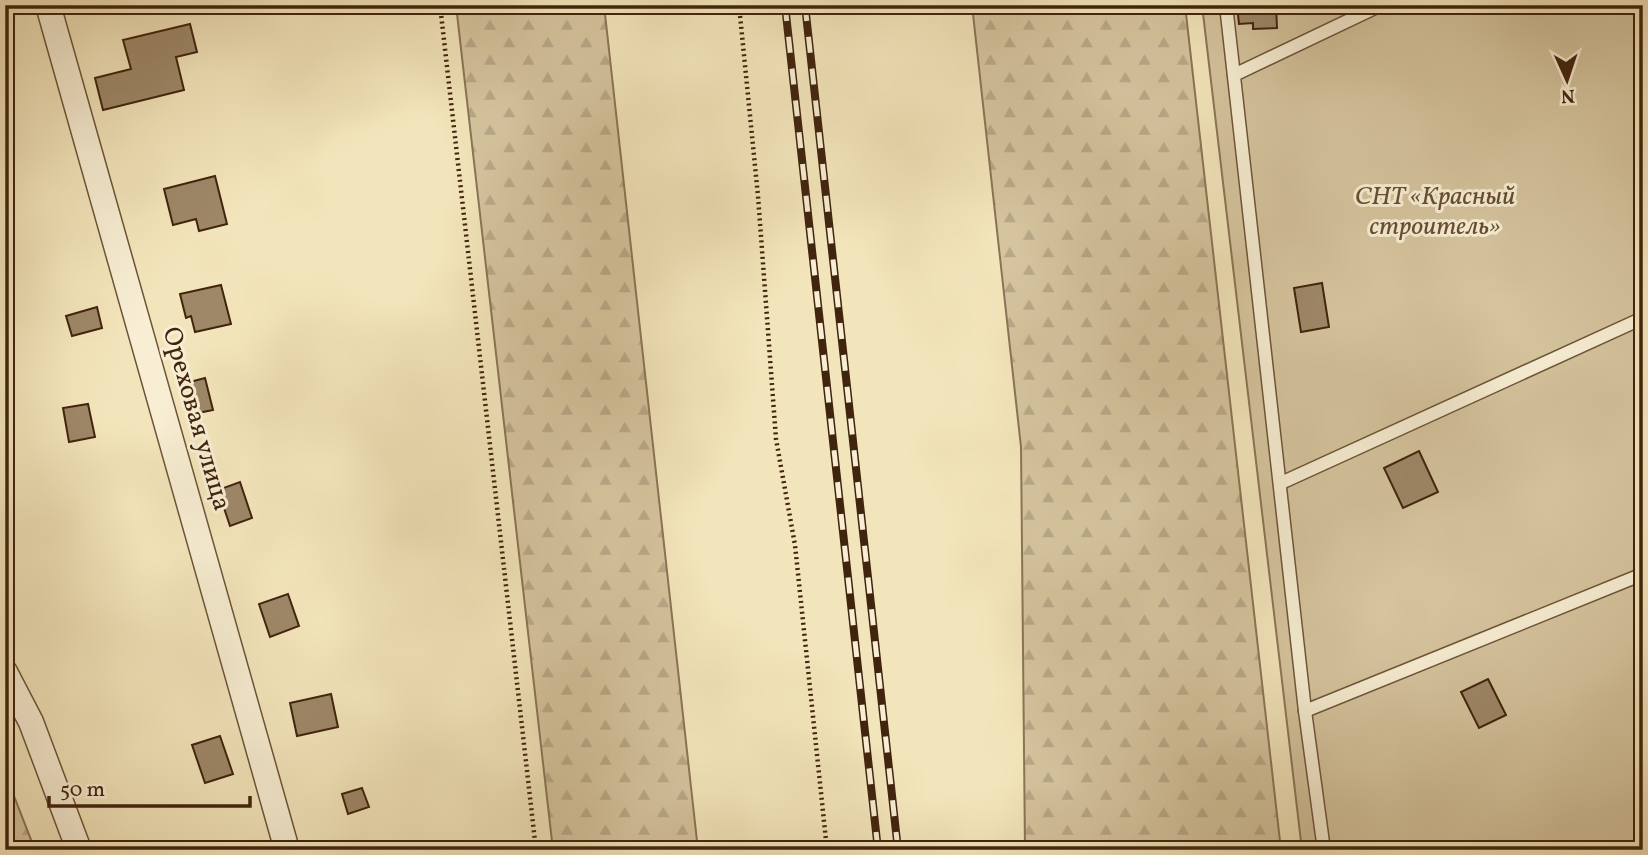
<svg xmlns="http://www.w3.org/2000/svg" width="1648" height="855" font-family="Vollkorn,serif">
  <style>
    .forest { fill: url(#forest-firs); stroke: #8b7456; stroke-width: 2 }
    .green { fill: #d5c49e; stroke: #8b7456; stroke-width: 2 }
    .building { fill: #9e8868; stroke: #41240e; stroke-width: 2 }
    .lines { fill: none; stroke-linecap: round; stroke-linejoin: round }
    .service-casing { stroke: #6e5439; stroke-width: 15 }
    .minor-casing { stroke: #6e5439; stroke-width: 27 }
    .path { stroke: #41240e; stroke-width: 4.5; stroke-dasharray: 2 3.5; stroke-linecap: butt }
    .service { stroke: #f7eed3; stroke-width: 12 }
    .minor { stroke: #f7eed3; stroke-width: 24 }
    .rail-casing { stroke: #41240e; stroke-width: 8 }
    .rail { stroke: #f7eed3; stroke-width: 5; stroke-dasharray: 16; stroke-linecap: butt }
    .labels { text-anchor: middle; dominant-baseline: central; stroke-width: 6; stroke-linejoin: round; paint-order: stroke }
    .park-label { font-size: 26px; font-style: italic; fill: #664c32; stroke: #f7eed3 }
    .street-label { font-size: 26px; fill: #41240e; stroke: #f7eed3 }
  </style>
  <defs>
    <pattern id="forest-firs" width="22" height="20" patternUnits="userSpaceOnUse" patternTransform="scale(1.75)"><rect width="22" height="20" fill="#d5c49e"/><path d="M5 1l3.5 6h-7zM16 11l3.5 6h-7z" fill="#b8a887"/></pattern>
  </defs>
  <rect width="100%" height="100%" fill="#f3e5bb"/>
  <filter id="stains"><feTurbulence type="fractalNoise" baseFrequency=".00286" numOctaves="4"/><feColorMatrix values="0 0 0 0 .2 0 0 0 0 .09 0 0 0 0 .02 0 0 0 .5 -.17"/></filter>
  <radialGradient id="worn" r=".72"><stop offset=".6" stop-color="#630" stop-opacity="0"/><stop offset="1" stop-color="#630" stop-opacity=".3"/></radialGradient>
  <g class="forest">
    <path d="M456 5H604L698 850H553Z"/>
    <path d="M972 5H1185L1281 850H1025L1021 447Z"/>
    <path d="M5 773 35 850H5Z"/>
  </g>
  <path class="green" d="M1202 5H1643V850H1302Z"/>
  <g class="building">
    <path d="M1237 5H1276L1277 28 1253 29V23L1239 24Z"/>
    <path d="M190 24 197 52 176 57 184 90 103 110 95 78 131 69 123 40Z"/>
    <path d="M215 176 227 224 199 231 196 219 173 225 164 189Z"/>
    <path d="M1322 283 1329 327 1301 332 1294 288Z"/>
    <path d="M221 285 231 324 195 332 191 316 186 318 180 294Z"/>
    <path d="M97 307 102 328 72 336 66 316Z"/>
    <path d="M205 378 213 410 198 413 190 382Z"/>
    <path d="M88 404 95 437 69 442 63 408Z"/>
    <path d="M1419 451 1438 492 1403 508 1384 468Z"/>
    <path d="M240 482 252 518 230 526 218 490Z"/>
    <path d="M288 594 299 626 270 637 259 604Z"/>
    <path d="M1488 679 1506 715 1479 728 1461 692Z"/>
    <path d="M331 694 338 727 297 736 290 703Z"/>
    <path d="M220 736 233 774 205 783 192 745Z"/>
    <path d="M362 788 369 807 348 814 342 794Z"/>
  </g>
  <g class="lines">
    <defs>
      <g id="service">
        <path d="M1226 5 1305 711 1324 850"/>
        <path d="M1234 75 1381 5"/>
        <path d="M1281 483 1643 318"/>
        <path d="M1305 711 1643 574"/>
      </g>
      <g id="minor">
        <path d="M48 5 287 850"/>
        <path d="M5 672 31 722 79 850"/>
      </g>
    </defs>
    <use href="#service" class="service-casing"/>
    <use href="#minor" class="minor-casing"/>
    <g class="path">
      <path d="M440 5 536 850"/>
      <path d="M739 5 758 196 776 439 795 545 827 850"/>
    </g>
    <use href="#service" class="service"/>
    <use href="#minor" class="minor"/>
    <defs>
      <g id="rail">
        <path d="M785 5 878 850"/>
        <path d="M805 5 898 850"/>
      </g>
    </defs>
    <use href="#rail" class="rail-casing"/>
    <use href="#rail" class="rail"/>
  </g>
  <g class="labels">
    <g class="park-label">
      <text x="1435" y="197">СНТ «Красный<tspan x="1435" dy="30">строитель»</tspan></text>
    </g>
    <g class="street-label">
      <text transform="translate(196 419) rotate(74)">Ореховая улица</text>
    </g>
  </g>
  <rect width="1648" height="855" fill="none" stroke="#f3e5bb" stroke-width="28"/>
  <rect x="7" y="7" width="1634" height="841" fill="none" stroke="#41240e" stroke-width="3.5"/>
  <rect x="14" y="14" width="1620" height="827" fill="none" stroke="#41240e" stroke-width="2"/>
  <g transform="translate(1567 80) rotate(177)" stroke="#f7eed3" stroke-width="5" paint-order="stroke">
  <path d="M0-5L12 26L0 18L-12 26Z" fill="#41240e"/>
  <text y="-10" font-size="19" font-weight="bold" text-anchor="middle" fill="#41240e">N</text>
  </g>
  <path d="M49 796v10h201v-10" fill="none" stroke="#41240e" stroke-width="3.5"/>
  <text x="60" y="796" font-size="21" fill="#41240e" stroke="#f7eed3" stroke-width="5" paint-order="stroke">50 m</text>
  <rect width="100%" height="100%" filter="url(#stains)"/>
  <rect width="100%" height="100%" fill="url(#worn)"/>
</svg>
